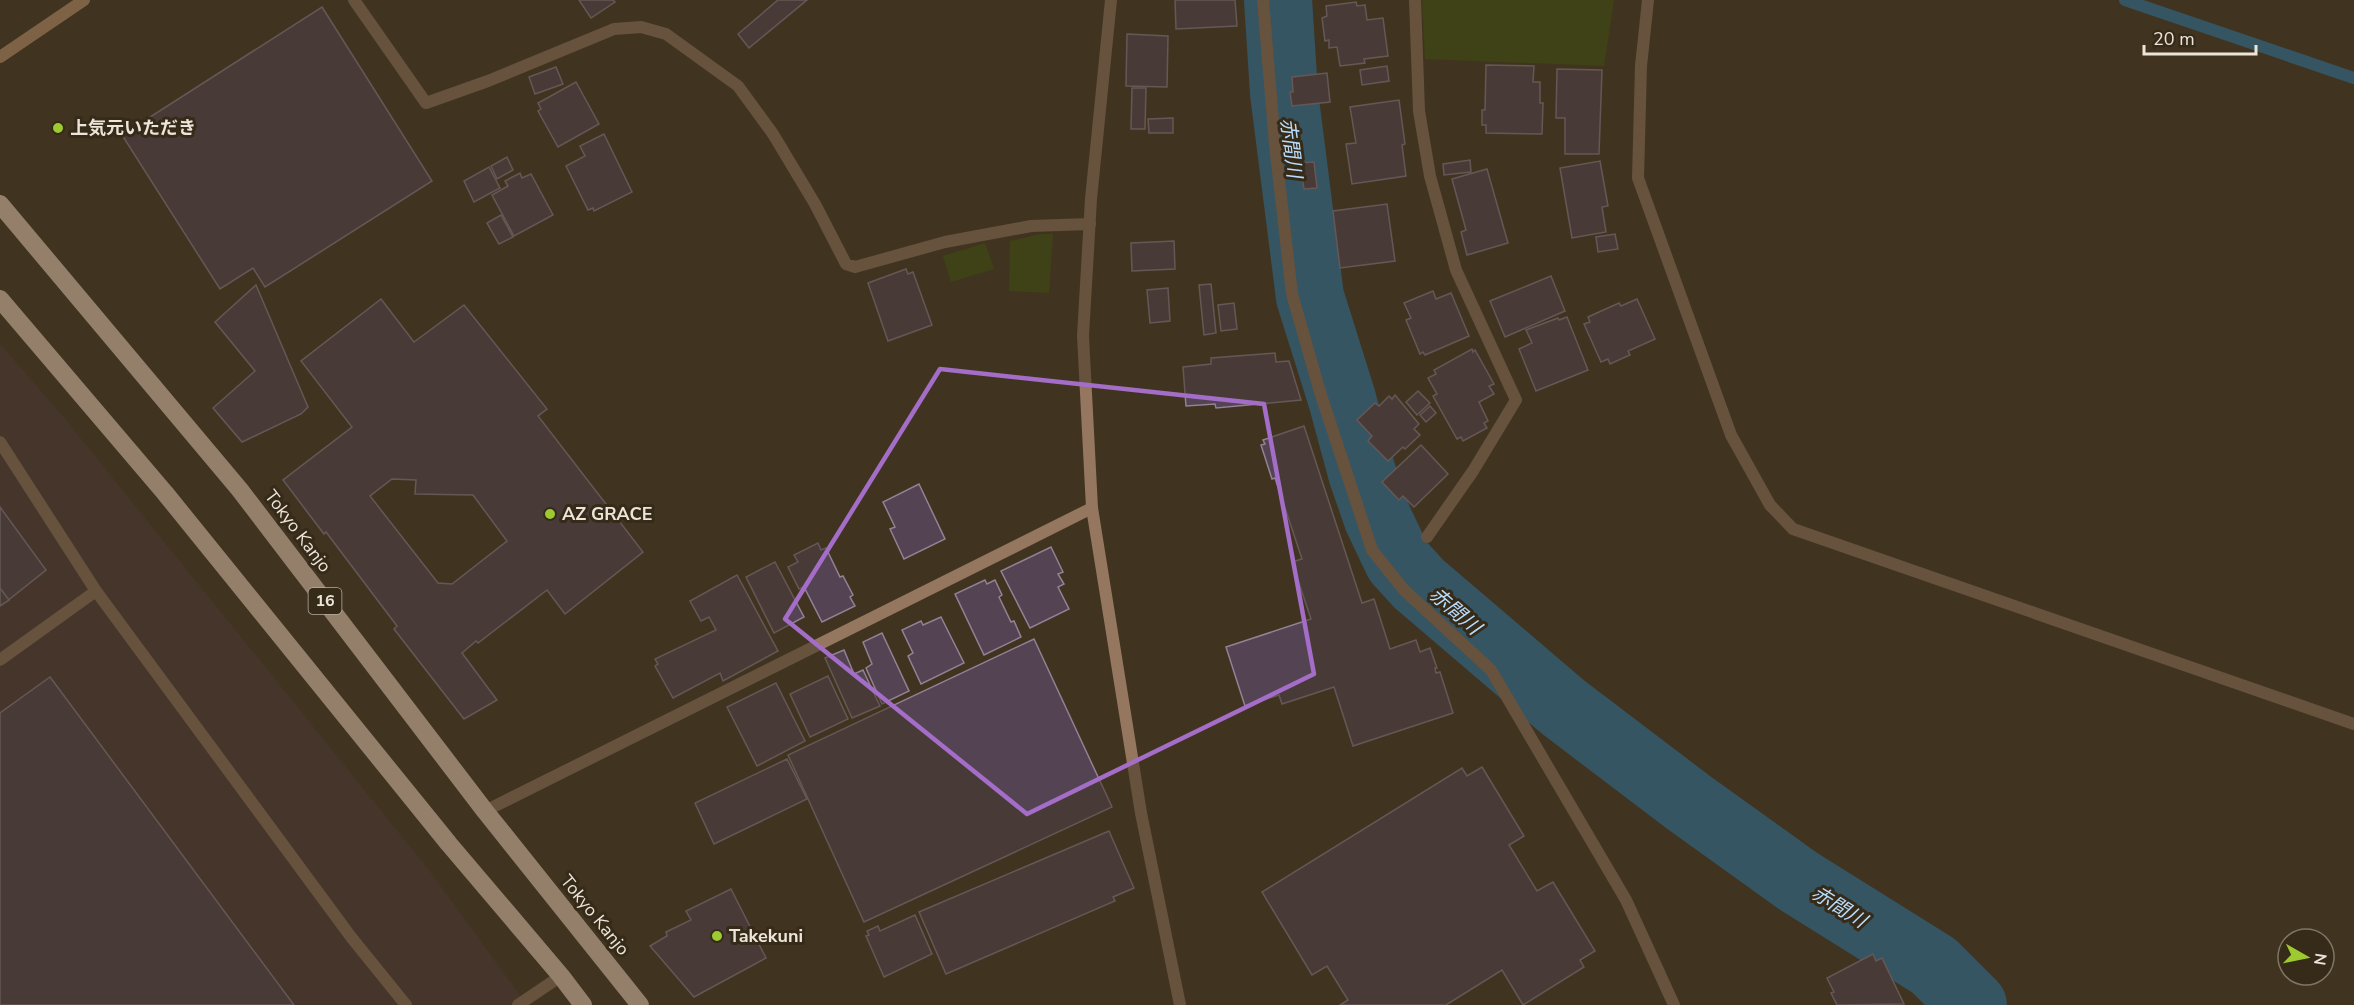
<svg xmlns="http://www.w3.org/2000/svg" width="2354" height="1005" font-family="'Nunito Sans','Noto Sans JP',sans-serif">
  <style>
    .industrial { fill: #4c3739 }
    .green { fill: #3e5109 }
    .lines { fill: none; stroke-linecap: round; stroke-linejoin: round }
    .stream { stroke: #2a7cb3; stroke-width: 12 }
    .river { stroke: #2a7cb3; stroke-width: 68 }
    .building { fill: #534353; stroke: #938194; stroke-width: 1.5; fill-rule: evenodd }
    .lane { stroke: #95765f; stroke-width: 12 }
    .street { stroke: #95765f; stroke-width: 12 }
    .secondary { stroke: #cb9a74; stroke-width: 12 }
    .highway { stroke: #f9dac3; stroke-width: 18 }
    .marked { fill: none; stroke: #a36dc8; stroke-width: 4.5; stroke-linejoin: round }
    .poi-dot { fill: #9dca30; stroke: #362a18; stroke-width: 2 }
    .labels { text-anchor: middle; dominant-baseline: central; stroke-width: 6; stroke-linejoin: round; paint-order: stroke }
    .shield { fill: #362a18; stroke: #b6ada0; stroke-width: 1.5 }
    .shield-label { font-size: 16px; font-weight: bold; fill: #ede5da }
    .poi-label { font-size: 18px; font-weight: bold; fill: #ede5da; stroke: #362a18; text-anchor: start }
    .street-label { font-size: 18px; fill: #ede5da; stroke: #362a18 }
    .water-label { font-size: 20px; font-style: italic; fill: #b7dcfb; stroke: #362a18 }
  </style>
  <rect width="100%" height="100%" fill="#403421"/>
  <path class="industrial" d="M0 344 65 419 428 869 527 1005H0Z"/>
  <g class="green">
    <path d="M1422 0H1614L1604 66 1425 59Z"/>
    <path d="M1041 234H1053L1049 293 1009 291 1010 241Z"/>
    <path d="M985 243 994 269 951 282 943 256Z"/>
  </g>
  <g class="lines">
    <path class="stream" d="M2125 0 2354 78"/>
    <path class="river" d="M1278 0 1284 93 1310 297 1342 399 1362 473 1378 519 1398 561 1419 584 1563 707 1688 802 1798 881 1934 966 1973 1005"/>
  </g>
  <g class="building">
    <path d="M579 0H613L615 2 591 18Z"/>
    <path d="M778 0H807L749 48 738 34Z"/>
    <path d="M1175 0H1235L1237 26 1176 29Z"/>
    <path d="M1356 2 1357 6 1365 5 1367 20 1383 18 1388 56 1364 59 1365 63 1340 66 1337 47 1329 48V40L1325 41 1322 18 1327 16 1326 6Z"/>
    <path d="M322 7 432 181 265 287 253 268 220 289 122 135Z"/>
    <path d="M1127 34 1168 36 1167 87 1126 86Z"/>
    <path d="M1486 65 1534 66 1533 82H1540V103H1543L1542 134 1486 133V125H1482V110H1485Z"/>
    <path d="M1387 66 1389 81 1362 85 1360 70Z"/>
    <path d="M556 67 563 84 535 94 529 77Z"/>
    <path d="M1557 69 1602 70 1599 154H1565V118H1556Z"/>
    <path d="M1327 73 1330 102 1292 106 1290 92H1293L1292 77Z"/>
    <path d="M576 82 599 124 558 147 538 111 541 109 538 103Z"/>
    <path d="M1132 88H1146L1145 129H1131Z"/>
    <path d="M1399 100 1405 144 1402 145 1406 176 1352 184 1346 144 1356 143 1350 107Z"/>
    <path d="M1173 118V133H1149L1148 119Z"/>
    <path d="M604 134 632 192 594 211 593 208 588 210 566 166 585 156 580 146Z"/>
    <path d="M507 157 513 170 497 179 491 166Z"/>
    <path d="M1470 160 1471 172 1444 175 1443 164Z"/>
    <path d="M1600 161 1608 206 1602 207 1606 232 1572 238 1560 168Z"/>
    <path d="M1314 162 1317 188 1304 189 1300 163Z"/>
    <path d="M489 167 500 188 474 202 464 181Z"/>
    <path d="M1487 169 1508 243 1467 255 1461 232 1466 230 1452 179Z"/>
    <path d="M520 173 522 178 531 174 553 215 514 236 492 195 508 186 505 181Z"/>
    <path d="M1387 204 1395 261 1340 268 1333 211Z"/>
    <path d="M501 215 513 237 499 244 487 223Z"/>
    <path d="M1615 234 1618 249 1598 252 1596 237Z"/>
    <path d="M1174 241 1175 269 1132 271 1131 243Z"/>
    <path d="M906 269 908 274 913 272 932 325 888 341 868 283Z"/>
    <path d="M1551 276 1565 311 1505 337 1490 301Z"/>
    <path d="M1211 284 1216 333 1204 335 1199 285Z"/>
    <path d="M256 285 308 407 301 414 242 442 213 408 255 371 215 322Z"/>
    <path d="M1168 288 1170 321 1150 323 1147 290Z"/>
    <path d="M1433 291 1436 299 1451 293 1469 336 1425 355 1423 352 1420 354 1406 320 1411 318 1404 303Z"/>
    <path d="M381 299 414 342 464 305 547 409 538 416 643 552 565 614 547 590 478 643 476 641 462 653 497 700 464 719 394 629 397 626 326 532 324 534 283 480 352 427 301 361ZM392 479 416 480 415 494 473 495 507 541 452 584 438 583 370 496Z"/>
    <path d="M1637 299 1655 339 1628 351 1630 355 1610 364 1608 359 1601 362 1584 324 1590 322 1588 317 1619 303 1621 306Z"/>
    <path d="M1234 303 1237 329 1221 331 1218 305Z"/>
    <path d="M1567 317 1588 370 1536 391 1519 349 1532 343 1526 330 1558 318 1559 320Z"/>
    <path d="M1472 349 1473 352 1475 350 1494 384 1489 386 1494 394 1479 402 1488 421 1484 423 1487 428 1463 441 1461 437 1457 439 1433 396 1437 394 1428 378 1436 374 1434 370Z"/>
    <path d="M1275 353 1276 362 1289 361 1301 400 1216 408 1215 404 1186 406 1183 367 1211 364V358Z"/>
    <path d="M1418 391 1430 403 1417 415 1406 402Z"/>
    <path d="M1395 395 1419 424 1414 429 1420 435 1405 449 1403 447 1388 461 1368 441 1372 436 1357 420 1375 403 1379 406 1389 396 1392 399Z"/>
    <path d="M1430 406 1436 413 1426 422 1420 415Z"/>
    <path d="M1304 426 1362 603 1374 599 1390 649 1416 640 1420 652 1430 648 1437 668H1435L1436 673 1440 672 1453 713 1353 746 1334 687 1282 704 1279 695 1245 706 1226 647 1311 619 1292 562 1302 559 1275 478 1272 479 1261 445 1265 444 1263 440Z"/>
    <path d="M1421 445 1448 474 1414 507 1403 496 1399 500 1382 482Z"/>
    <path d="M919 484 945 539 904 559 890 529 895 527 883 502Z"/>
    <path d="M0 507 46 570 6 602 0 594Z"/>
    <path d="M818 543 821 550 826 548 840 577 843 576 853 595 850 597 855 606 822 622 804 587 799 589 788 567 798 562 794 555Z"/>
    <path d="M1051 547 1063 572 1058 574 1064 584 1058 587 1069 609 1030 628 1001 571Z"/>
    <path d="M775 562 804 617 774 633 746 577Z"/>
    <path d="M737 575 778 651 723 681 720 673 673 698 655 666 658 664 655 659 716 630 709 617 701 621 690 601Z"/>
    <path d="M985 580 987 584 995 580 1002 595 999 597 1011 622 1014 621 1021 637 984 655 955 594Z"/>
    <path d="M0 588 9 600 0 606Z"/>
    <path d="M941 617 964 663 921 684 908 656 913 653 902 630 921 621 923 625Z"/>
    <path d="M882 633 909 691 882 704 866 668 872 664 863 642Z"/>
    <path d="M1034 639 1112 807 864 922 788 755Z"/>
    <path d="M844 650 854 674 863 670 880 706 852 718 825 658Z"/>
    <path d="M828 676 848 719 810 737 790 694Z"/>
    <path d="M50 677 294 1005H0V713Z"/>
    <path d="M776 683 805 741 757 766 727 707Z"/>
    <path d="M787 759 807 799 714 844 695 803Z"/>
    <path d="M1482 767 1524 836 1509 845 1537 891 1553 882 1595 951 1580 960 1584 967 1523 1005 1502 970 1446 1005H1340L1348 1000 1327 966 1312 975 1262 892 1462 768 1467 776Z"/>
    <path d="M1109 831 1134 888 1113 897 1115 901 946 974 919 912Z"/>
    <path d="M731 889 766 958 694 997 650 946 667 936 666 932 691 920 686 911Z"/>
    <path d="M915 915 932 954 884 977 866 936 869 935 867 931 878 926 880 931Z"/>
    <path d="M1873 954 1876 961 1882 958 1904 1004 1837 1005 1831 993 1834 992 1827 978Z"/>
  </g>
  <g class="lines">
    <g class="lane">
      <path d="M0 442 96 591 351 937 406 1005"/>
      <path d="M0 660 96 591"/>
      <path d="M518 1005 561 976"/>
    </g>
    <g class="street">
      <path d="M354 0 426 103 488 81 614 29 641 27 666 34 738 86 773 134 815 204 846 264 855 267 945 242 1031 226 1090 224"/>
      <path d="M1111 0 1091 199 1083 336 1092 508 1141 813 1180 1005"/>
      <path d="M1263 0 1275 145 1292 294 1320 392 1372 550 1404 590 1491 670 1626 900 1674 1005"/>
      <path d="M1415 0 1419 111 1430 176 1456 270 1516 400 1473 471 1427 537"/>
      <path d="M1648 0 1641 66 1638 178 1731 435 1770 505 1793 529 2354 724"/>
      <path d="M485 811 1092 508"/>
    </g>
    <path class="secondary" d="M0 57 84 0"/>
    <g class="highway">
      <path d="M0 204 240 490 485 811 640 1005"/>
      <path d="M0 299 165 493 449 844 561 976 583 1005"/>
    </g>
  </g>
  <path d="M0 0H2354V1005H0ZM940 369 1264 404 1314 674 1027 814 785 619Z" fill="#403421" fill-opacity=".55" fill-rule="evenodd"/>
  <path class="marked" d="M940 369 1264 404 1314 674 1027 814 785 619Z"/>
  <g class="poi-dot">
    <circle cx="58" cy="128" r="6"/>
    <circle cx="550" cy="514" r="6"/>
    <circle cx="717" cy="936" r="6"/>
  </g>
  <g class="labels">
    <rect class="shield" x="308.5" y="588" width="33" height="26" rx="4.5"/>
    <g class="shield-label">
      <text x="325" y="601">16</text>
    </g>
    <g class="poi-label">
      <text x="70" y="128">上気元いただき</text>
      <text x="562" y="514">AZ GRACE</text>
      <text x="729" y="936">Takekuni</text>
    </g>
    <g class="street-label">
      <text transform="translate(298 531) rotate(53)">Tokyo Kanjo</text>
      <text transform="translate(595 915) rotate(51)">Tokyo Kanjo</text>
    </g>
    <g class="water-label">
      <text transform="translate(1291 148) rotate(83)">赤間川</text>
      <text transform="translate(1455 611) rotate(41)">赤間川</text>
      <text transform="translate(1839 907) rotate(32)">赤間川</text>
    </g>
  </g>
  <g transform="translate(2306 957) rotate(99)"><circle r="28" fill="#362a18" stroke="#7f7566" stroke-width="1.5"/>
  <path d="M0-4.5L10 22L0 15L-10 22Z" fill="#9dca30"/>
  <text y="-9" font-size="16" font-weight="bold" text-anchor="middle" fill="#ede5da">N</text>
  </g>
  <path d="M2144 45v9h112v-9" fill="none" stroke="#ede5da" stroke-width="3"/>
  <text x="2153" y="45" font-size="18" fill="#ede5da" stroke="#362a18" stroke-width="4.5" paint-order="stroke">20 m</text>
</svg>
